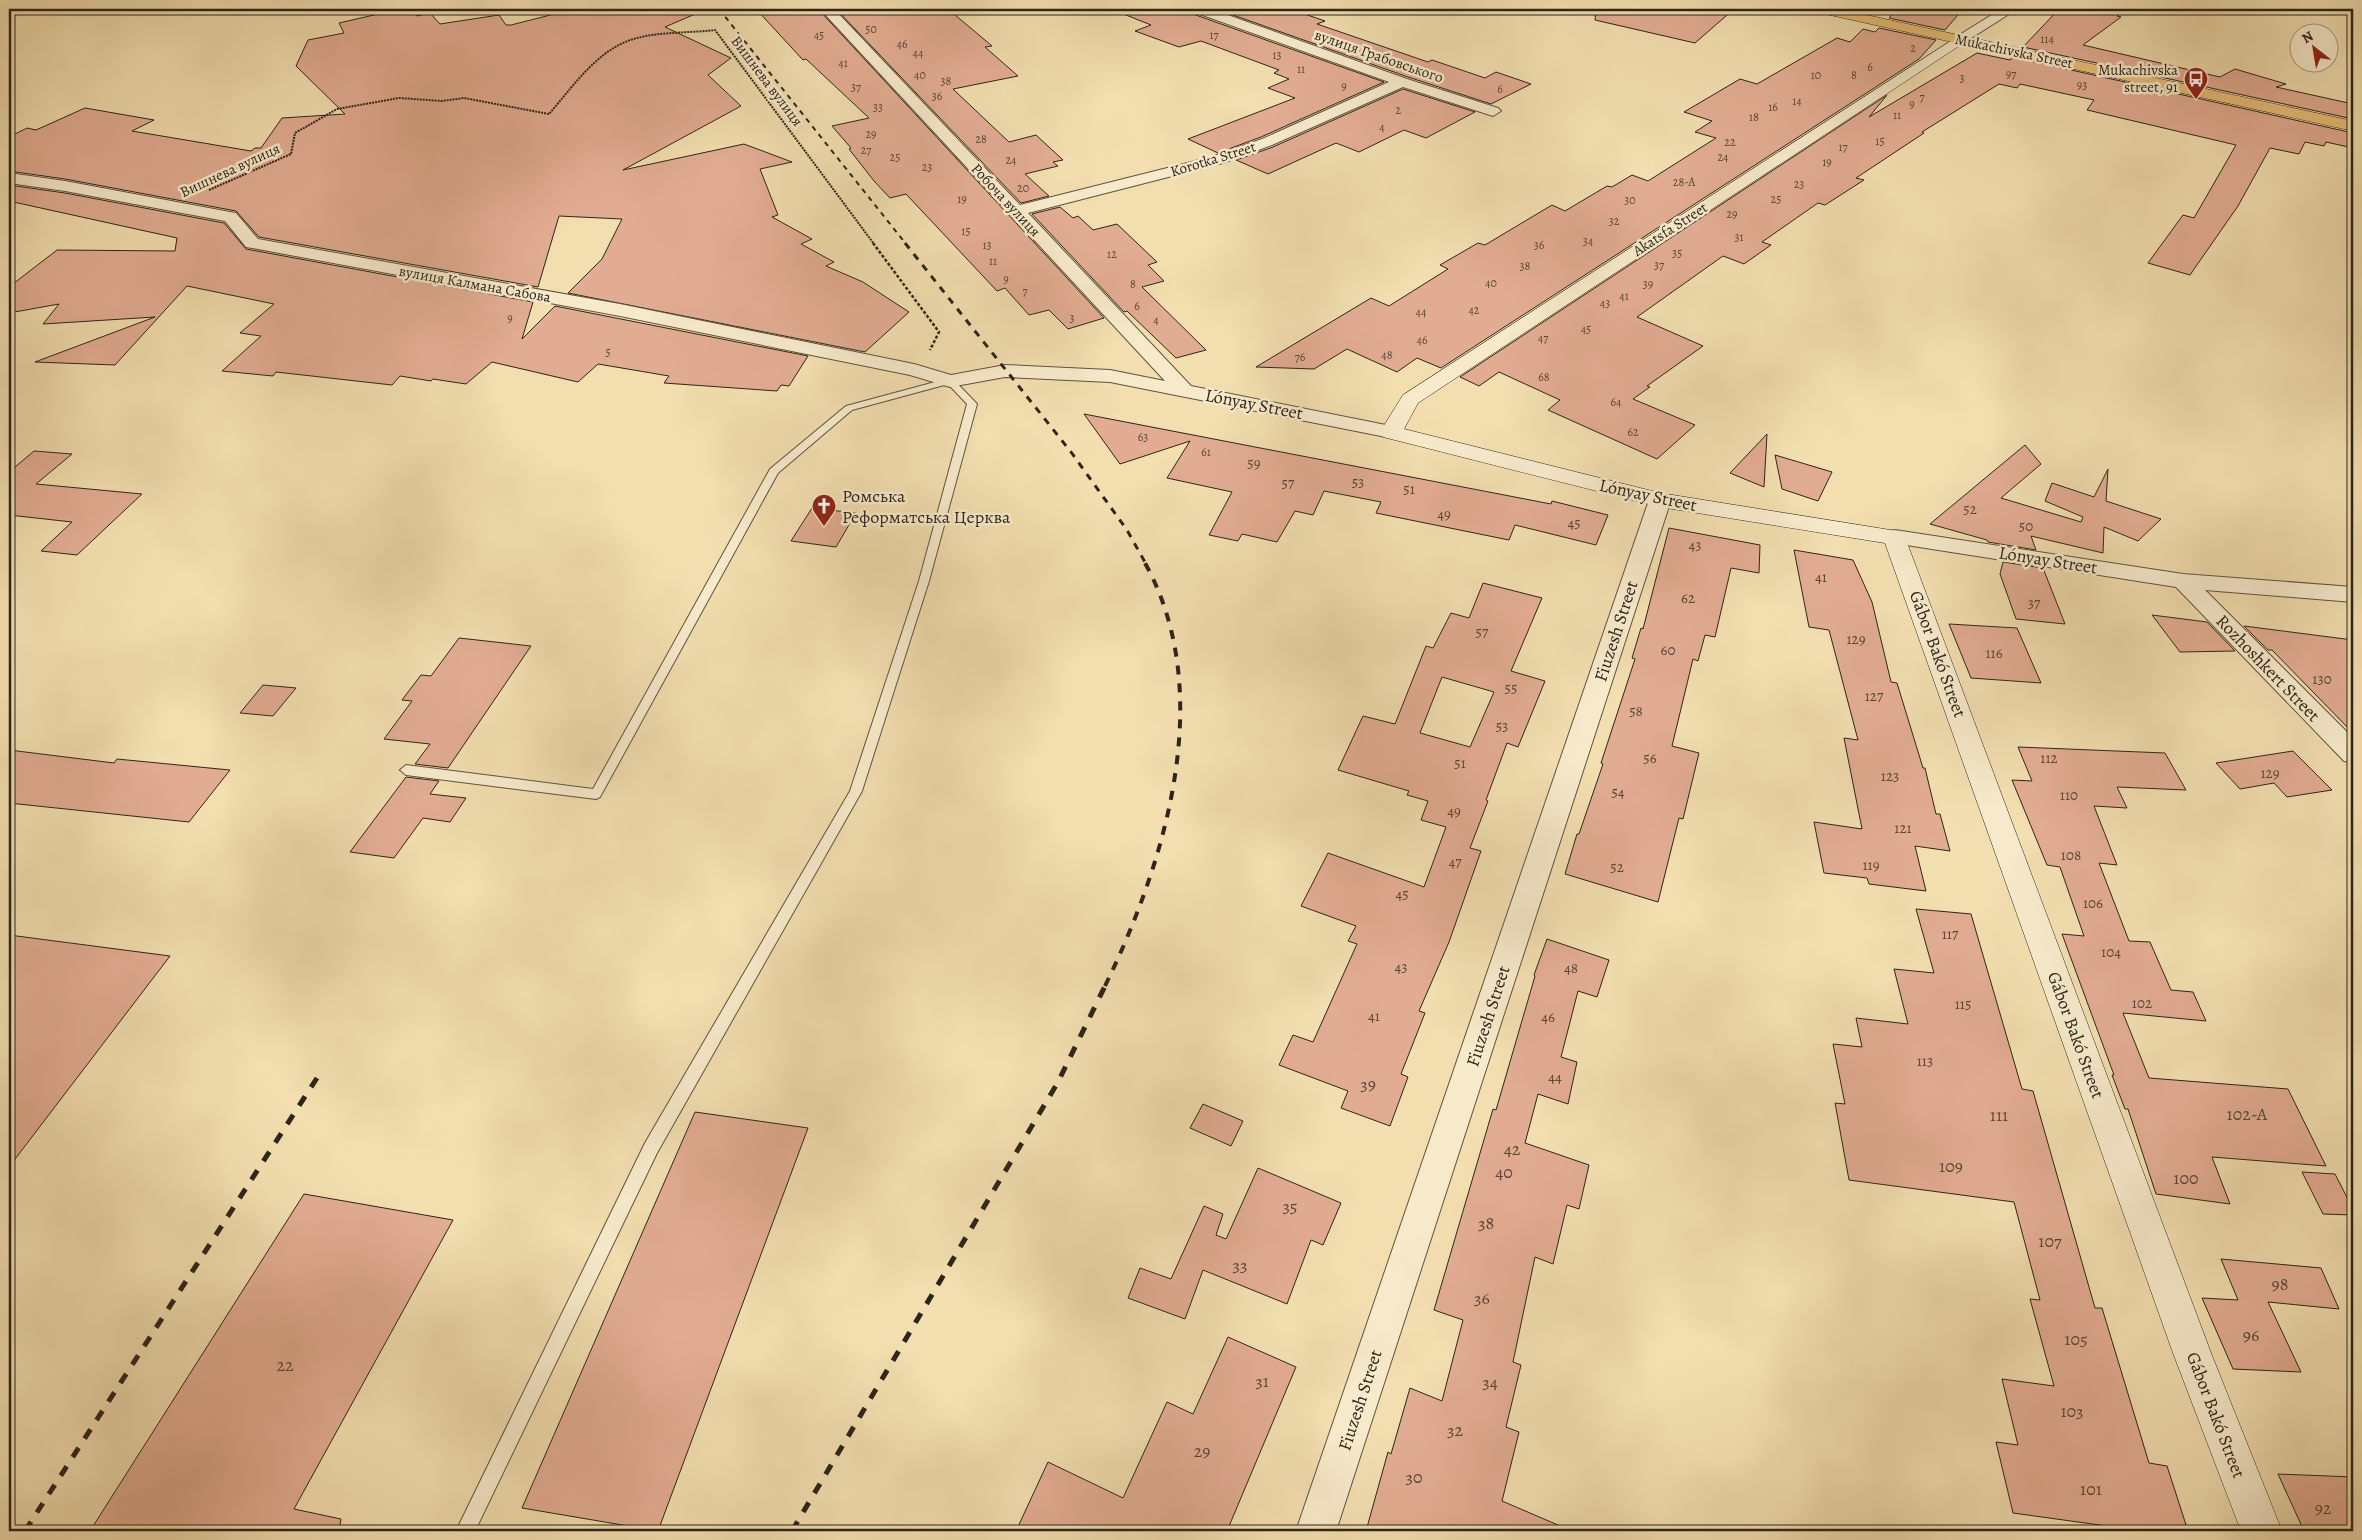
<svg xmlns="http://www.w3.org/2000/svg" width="2362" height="1540" font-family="Alegreya,serif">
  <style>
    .building { fill: #e2ac92; stroke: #2d251a; fill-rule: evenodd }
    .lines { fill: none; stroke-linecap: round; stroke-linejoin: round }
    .lane-casing { stroke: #5e533f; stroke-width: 2 }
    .street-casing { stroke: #5e533f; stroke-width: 2 }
    .secondary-casing { stroke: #2d251a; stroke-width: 1 }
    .highway-casing { stroke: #2d251a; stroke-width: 1 }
    .path-far1 { stroke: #2d251a; stroke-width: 2; stroke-dasharray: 2 1; stroke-linecap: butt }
    .path { stroke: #2d251a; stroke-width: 2.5; stroke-dasharray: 3 2; stroke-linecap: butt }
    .lane { fill: #f7eacb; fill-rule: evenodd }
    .street { fill: #f7eacb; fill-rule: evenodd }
    .secondary { fill: #f7eacb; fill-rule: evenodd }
    .highway { fill: #e9bf78; fill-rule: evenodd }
    .rail-far3 { stroke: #2d251a; stroke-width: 2; stroke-dasharray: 5 5; stroke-linecap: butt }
    .rail-far2 { stroke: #2d251a; stroke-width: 3; stroke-dasharray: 7 7; stroke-linecap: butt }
    .rail-far1 { stroke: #2d251a; stroke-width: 4; stroke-dasharray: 9 9; stroke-linecap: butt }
    .rail { stroke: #2d251a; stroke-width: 5; stroke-dasharray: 11 11; stroke-linecap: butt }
    .labels { text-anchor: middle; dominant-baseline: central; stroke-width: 5; stroke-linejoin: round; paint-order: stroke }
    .far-number-label { font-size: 12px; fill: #5a4738 }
    .far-street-label { font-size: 15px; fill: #2d251a; stroke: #f7eacb }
    .far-poi-label { font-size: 15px; fill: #2d251a; stroke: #f7eacb; text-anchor: end }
    .number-label { font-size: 15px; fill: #5a4738 }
    .street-label { font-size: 18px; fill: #2d251a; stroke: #f7eacb }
    .poi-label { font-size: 18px; fill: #2d251a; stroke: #f7eacb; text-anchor: start }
    .near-number-label { font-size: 18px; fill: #5a4738 }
  </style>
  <rect width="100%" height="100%" fill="#f2deaf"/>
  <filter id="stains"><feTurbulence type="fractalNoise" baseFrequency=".004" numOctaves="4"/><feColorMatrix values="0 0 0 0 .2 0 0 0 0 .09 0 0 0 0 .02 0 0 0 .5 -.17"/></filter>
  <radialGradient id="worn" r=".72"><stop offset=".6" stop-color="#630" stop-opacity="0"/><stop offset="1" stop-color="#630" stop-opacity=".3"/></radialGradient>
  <g class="building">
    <path d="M400 9H408L417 16 430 13 440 24 499 15 506 25H511L574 9H707L665 27 731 58 708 75 741 106 623 170 744 144 792 162 760 169 778 215 772 217 812 239 801 244 834 262 826 266 863 282 909 312 865 352 568 293 602 259 622 219 559 216 538 287 259 237 236 211 65 179 9 171V137L27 128 36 130 85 108 154 120 132 131 251 151 255 148H261L282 118 345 114 296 66 308 40 344 33 339 23Z"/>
    <path d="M756 9H818L1104 318 1068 329 1049 310 1029 315 1005 288 997 291 906 194 890 198 874 181 849 149 851 148 832 126 869 118 806 59 803 60Z"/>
    <path d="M836 9H948L992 46 985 47 1018 76 953 89 1009 142 1036 135 1063 160 1053 162 1058 166 1025 174 1049 196 1021 203Z"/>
    <path d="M1116 9H1191L1193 14 1384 82 1261 137 1218 153 1188 139 1295 98 1268 88 1289 79 1274 73 1279 70 1201 41 1179 47 1135 31 1151 25 1116 11Z"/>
    <path d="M1216 9H1290L1325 21 1317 24 1428 62 1432 60 1485 78 1496 72 1531 84 1491 104 1408 77Z"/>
    <path d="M1596 9H1734L1695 43 1595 20Z"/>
    <path d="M1897 9H1963L1945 30 1889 18Z"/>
    <path d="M2059 9H2127L2117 16 2121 17 2083 45 2220 77 2235 69 2286 84 2276 87 2353 104V119L2023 47Z"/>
    <path d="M1879 28 1936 40 1919 59 1441 368 1417 358 1397 372 1347 349 1314 369 1256 367 1371 298 1389 306 1448 269 1440 265 1478 243 1485 245 1552 205 1565 211 1607 186 1612 187 1632 175 1648 181 1716 138 1695 132 1712 121 1684 112 1740 79 1757 84 1837 38 1850 42 1863 29 1875 32Z"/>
    <path d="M1977 53 2010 60 2013 57 2353 133V148L2326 142 2324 146 2305 142 2299 154 2270 148 2238 206 2190 275 2148 263 2183 215 2194 218 2236 145 2087 110 2094 100 2020 84 2017 88 1999 84 1922 132 1924 133 1856 178 1864 180 1825 205 1818 203 1762 242 1771 245 1744 264 1723 256 1637 317 1703 346 1647 386 1650 387 1633 399 1695 425 1657 459 1548 410 1560 400 1499 372 1479 386 1460 377 1887 95 1869 117Z"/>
    <path d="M1403 89 1475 112 1426 138 1404 130 1359 152 1336 143 1268 174 1236 160 1273 147Z"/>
    <path d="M9 185 65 193 224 223 246 249 533 302 522 339 555 306 808 356 789 386 781 385 777 391 664 383 669 376 598 364 578 382 492 362 466 384 433 379 431 381 400 376 392 385 276 372 273 376 222 371 261 336 240 333 274 304 187 286 115 365 35 362 155 317 43 324 59 304 9 313V287L57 250 175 251 177 238 9 201Z"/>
    <path d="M1060 207 1073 218 1078 216 1093 230 1117 224 1157 262 1148 265 1164 281 1142 287 1206 350 1176 358 1127 311 1124 312 1032 214Z"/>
    <path d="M1084 414 1551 504 1552 501 1608 515 1596 545 1515 525 1509 540 1376 513 1381 502 1324 491 1313 515 1295 511 1277 542 1242 534 1238 541 1209 535 1232 492 1167 478 1190 441 1120 464Z"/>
    <path d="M1767 434 1764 487 1730 473Z"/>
    <path d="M2025 445 2041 464 2001 498 2081 522 2083 517 2045 501 2052 483 2094 497 2108 469 2106 501 2161 519 2138 541 2104 527 2103 553 2031 536 2036 550 1988 542 1987 540 1930 524Z"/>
    <path d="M34 451 72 454 36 484 142 494 77 555 41 551 72 522 9 515V472Z"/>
    <path d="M1775 455 1832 472 1818 501 1782 489Z"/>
    <path d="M812 508 856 513 836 547 791 541Z"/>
    <path d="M1669 528 1760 545 1759 573 1731 568 1715 637 1705 635 1698 661 1693 659 1672 746 1699 753 1683 819 1679 818 1658 902 1565 874 1577 834H1579L1603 764 1601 763 1635 659 1632 658 1641 628 1643 629Z"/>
    <path d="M1794 550 1853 560 1872 602 1891 682 1897 683 1923 768H1925L1936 814H1940L1950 851 1915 846 1926 891 1869 884 1867 878 1824 873 1814 822 1862 829 1844 738 1858 740 1829 630 1809 627Z"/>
    <path d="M2003 562 2043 568 2065 624 2016 619 2000 574Z"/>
    <path d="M1483 583 1542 598 1511 671 1545 681 1518 747 1507 743 1486 800 1488 801 1470 848 1481 851 1449 942 1419 1011 1425 1013 1401 1074 1408 1077 1390 1126 1341 1108 1348 1091 1279 1065 1293 1035 1313 1042 1357 944 1348 941 1356 926 1301 906 1328 853 1424 887 1446 827 1421 820 1428 801 1407 795 1409 791 1338 770 1363 716 1395 724 1426 646 1433 648 1451 613 1469 618ZM1442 677 1494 692 1470 747 1420 733Z"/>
    <path d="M2152 615 2207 622 2235 651 2180 652Z"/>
    <path d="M1949 624 2017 628 2041 683 1971 678Z"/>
    <path d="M2244 626 2353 640V733L2272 650H2268Z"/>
    <path d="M459 638 531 646 448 768 415 764 430 744 384 739 412 701 402 700 421 675 431 676Z"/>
    <path d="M263 685 296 688 273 716 240 713Z"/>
    <path d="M2018 747 2165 753 2186 790 2117 787 2127 808 2094 806 2117 865 2099 863 2129 941 2150 942 2171 990 2193 992 2206 1021 2123 1013 2149 1078 2288 1089 2326 1166 2212 1157 2230 1204 2156 1194 2128 1109H2125L2112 1075H2114L2062 934 2084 936 2060 867 2047 865 2012 780 2032 781Z"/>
    <path d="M9 750 114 763 117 759 230 770 189 822 9 803Z"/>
    <path d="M2293 751 2332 790 2287 797 2274 783 2240 789 2216 763Z"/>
    <path d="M406 777 439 781 430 794 466 798 450 822 423 818 394 858 350 852Z"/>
    <path d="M1916 909 1971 914 2022 1089 2033 1091 2095 1308H2102L2149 1463 2167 1466 2188 1531H2143L2013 1513 1996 1442 2018 1445 2002 1379 2054 1386 2030 1299 2040 1300 2014 1202 1849 1180 1835 1103 1845 1104 1833 1044 1862 1047 1856 1018 1908 1024 1894 969 1934 973Z"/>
    <path d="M9 935 170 956 9 1167Z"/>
    <path d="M1547 939 1609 960 1597 997 1578 991 1561 1057 1577 1062 1568 1104 1538 1094 1525 1143 1589 1165 1579 1209 1567 1205 1553 1264 1535 1257 1513 1362 1521 1365 1506 1427 1519 1432 1502 1501 1572 1531H1366L1388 1452 1391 1454 1410 1388 1442 1401 1463 1320 1434 1310 1493 1109 1496 1110 1535 976 1534 975Z"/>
    <path d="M1203 1104 1243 1121 1231 1146 1190 1128Z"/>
    <path d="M695 1112 808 1128 658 1531 522 1508Z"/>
    <path d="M1258 1168 1341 1203 1323 1245 1311 1240 1287 1304 1203 1270 1185 1319 1128 1298 1140 1268 1171 1279 1204 1206 1223 1214 1216 1235 1226 1239Z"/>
    <path d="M2302 1172 2335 1174 2353 1209V1215L2323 1214Z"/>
    <path d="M304 1194 453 1220 294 1509 341 1519 339 1531H90Z"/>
    <path d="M2221 1259 2321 1268 2339 1309 2268 1302 2301 1372 2233 1369 2202 1298 2238 1300Z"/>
    <path d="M1228 1337 1296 1367 1227 1531H1016L1048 1462 1123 1498 1167 1402 1193 1414Z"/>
    <path d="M2278 1474 2353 1477V1531H2304Z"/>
  </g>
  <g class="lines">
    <defs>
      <path id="lane" d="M950 378 953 379 977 404 929 581 862 791 657 1153 475 1531H456L645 1143 850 791 919 581 967 404 948 384 852 410 778 473 600 797 596 799 406 775 400 770 406 765 593 789 770 469 846 406Z"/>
      <g id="street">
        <path d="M820 9H834L1020 205 1211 157 1262 139 1389 82 1194 12 1193 9H1211L1407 79 1498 108 1501 111 1493 116 1403 87 1272 145 1223 163 1028 213 1191 386 1391 426 1398 428 1401 432 1398 436 1391 438 1110 382 1005 377 950 387 910 375 620 316 252 248 246 247 225 221 65 191 9 183V173L65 181 230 212 236 213 258 239 620 304 914 364 951 375 1005 365 1110 370 1165 381Z"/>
        <path d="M2001 9H2017L1965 42H1955L1953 39Z"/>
        <path d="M1660 493 1668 495 1671 500 1336 1531H1296L1649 500 1652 495Z"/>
        <path d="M1895 530 2183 574 2353 587V602L2205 590 2353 738V763L2344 761 2176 587 1887 542 1884 537 1887 532Z"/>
      </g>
      <path id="secondary" d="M1960 35 1965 36 1967 39 1965 42 1418 403 1404 429 1660 493 1903 532 2211 1353 2282 1531H2241L2173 1353 1885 543 1660 507 1383 437 1380 432 1403 395Z"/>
      <path id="highway" d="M1814 9H1839L2353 121V131L1821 13Z"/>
    </defs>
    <use href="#lane" class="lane-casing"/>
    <use href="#street" class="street-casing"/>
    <use href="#secondary" class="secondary-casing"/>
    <use href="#highway" class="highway-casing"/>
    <path class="path-far1" d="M209 190 291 154 295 133 337 109 399 98 442 101 464 98 549 114C569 91 590 61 617 46 645 30 684 34 715 30L874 244"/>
    <path class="path" d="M873 243 939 332 930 350"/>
    <use href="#lane" class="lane"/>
    <use href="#street" class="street"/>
    <use href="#secondary" class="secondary"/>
    <use href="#highway" class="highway"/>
    <path class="rail-far3" d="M719 9 906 244"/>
    <path class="rail-far2" d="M905 243 1071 452 1127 530 1146 564"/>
    <path class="rail-far1" d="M1105 986C1166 861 1217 693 1145 563"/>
    <g class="rail">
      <path d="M25 1531 317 1078"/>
      <path d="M792 1531 1058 1082 1106 984"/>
    </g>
  </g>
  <defs>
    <symbol id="bus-pin" viewBox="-11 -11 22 30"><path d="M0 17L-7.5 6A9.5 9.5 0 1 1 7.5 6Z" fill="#8f2418" stroke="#f7eacb"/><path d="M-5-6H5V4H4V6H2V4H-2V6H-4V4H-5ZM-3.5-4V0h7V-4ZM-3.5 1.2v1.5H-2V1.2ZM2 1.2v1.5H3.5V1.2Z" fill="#fff"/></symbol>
    <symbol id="church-pin" viewBox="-11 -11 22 30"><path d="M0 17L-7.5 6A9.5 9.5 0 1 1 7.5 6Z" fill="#8f2418" stroke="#f7eacb"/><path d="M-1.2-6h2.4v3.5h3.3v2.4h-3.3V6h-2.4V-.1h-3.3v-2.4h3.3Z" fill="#fff"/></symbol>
  </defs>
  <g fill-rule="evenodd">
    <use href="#bus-pin" x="2182" y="65" width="28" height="38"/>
    <use href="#church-pin" x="810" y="492" width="28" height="38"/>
  </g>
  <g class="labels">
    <g class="far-number-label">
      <text x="871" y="29">50</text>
      <text x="819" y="35">45</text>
      <text x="1214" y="35">17</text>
      <text x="2047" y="39">114</text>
      <text x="902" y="44">46</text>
      <text x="1913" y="48">2</text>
      <text x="918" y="53">44</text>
      <text x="1277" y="55">13</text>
      <text x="843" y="63">41</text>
      <text x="1870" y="67">6</text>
      <text x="1301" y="69">11</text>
      <text x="2011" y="74">97</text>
      <text x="920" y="75">40</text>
      <text x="1816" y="75">10</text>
      <text x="1854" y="75">8</text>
      <text x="1962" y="78">3</text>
      <text x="946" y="81">38</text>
      <text x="2082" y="85">93</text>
      <text x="1344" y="86">9</text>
      <text x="856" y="87">37</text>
      <text x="1500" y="89">6</text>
      <text x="937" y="96">36</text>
      <text x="1922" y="97">7</text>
      <text x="1797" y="101">14</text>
      <text x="1912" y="104">9</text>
      <text x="878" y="107">33</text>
      <text x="1773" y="107">16</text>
      <text x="1398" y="110">2</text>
      <text x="1897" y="115">11</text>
      <text x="1754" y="117">18</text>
      <text x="1382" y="127">4</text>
      <text x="871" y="134">29</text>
      <text x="981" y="139">28</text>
      <text x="1880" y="141">15</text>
      <text x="1730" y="142">22</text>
      <text x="1843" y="147">17</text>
      <text x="866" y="150">27</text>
      <text x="895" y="157">25</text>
      <text x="1723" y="157">24</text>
      <text x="1011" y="160">24</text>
      <text x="1827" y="162">19</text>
      <text x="927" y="167">23</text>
      <text x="1684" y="182">28-А</text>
      <text x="1799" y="184">23</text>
      <text x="1023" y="188">20</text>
      <text x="962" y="199">19</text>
      <text x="1776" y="199">25</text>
      <text x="1630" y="200">30</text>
      <text x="1732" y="214">29</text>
      <text x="1614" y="221">32</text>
      <text x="966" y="231">15</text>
      <text x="1739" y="237">31</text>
      <text x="1588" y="241">34</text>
      <text x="987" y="245">13</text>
      <text x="1539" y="245">36</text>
      <text x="1677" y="253">35</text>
      <text x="1112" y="254">12</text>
      <text x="993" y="261">11</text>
      <text x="1659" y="265">37</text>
      <text x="1525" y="266">38</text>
      <text x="1006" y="279">9</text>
      <text x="1491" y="283">40</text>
      <text x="1133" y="284">8</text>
      <text x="1648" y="284">39</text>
      <text x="1025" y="291">7</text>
      <text x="1624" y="296">41</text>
      <text x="1605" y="303">43</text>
      <text x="1137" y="306">6</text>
      <text x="1474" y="310">42</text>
      <text x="1421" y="312">44</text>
      <text x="510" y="318">9</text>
      <text x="1072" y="318">3</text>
      <text x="1156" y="320">4</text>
      <text x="1586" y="329">45</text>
      <text x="1543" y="338">47</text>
      <text x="1422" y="340">46</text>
      <text x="608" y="352">5</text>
      <text x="1387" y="355">48</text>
      <text x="1300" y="357">76</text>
      <text x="1544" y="377">68</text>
      <text x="1616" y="402">64</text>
      <text x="1633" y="432">62</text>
      <text x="1143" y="437">63</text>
      <text x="1206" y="452">61</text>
    </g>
    <g class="far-street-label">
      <text transform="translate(2014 51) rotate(12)">Mukachivska Street</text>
      <text transform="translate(1379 56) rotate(19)">вулиця Грабовського</text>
      <text transform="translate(767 81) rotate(53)">Вишнева вулиця</text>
      <text transform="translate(1213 159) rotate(-17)">Korotka Street</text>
      <text transform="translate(230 170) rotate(-25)">Вишнева вулиця</text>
      <text transform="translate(1006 200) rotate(47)">Робоча вулиця</text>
      <text transform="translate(1670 229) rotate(-33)">Akatsfa Street</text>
      <text transform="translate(475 284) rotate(10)">вулиця Калмана Сабова</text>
    </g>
    <g class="far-poi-label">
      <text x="2178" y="70">Mukachivska<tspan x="2178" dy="17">street, 91</tspan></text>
    </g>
    <g class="number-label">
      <text x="1254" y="463">59</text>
      <text x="1358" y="482">53</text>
      <text x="1288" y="483">57</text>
      <text x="1409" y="489">51</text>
      <text x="1970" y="509">52</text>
      <text x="1444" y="514">49</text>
      <text x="1574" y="523">45</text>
      <text x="2026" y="526">50</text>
      <text x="1695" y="545">43</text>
      <text x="1821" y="577">41</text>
      <text x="1688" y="598">62</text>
      <text x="2034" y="603">37</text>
      <text x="1482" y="632">57</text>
      <text x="1856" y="639">129</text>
      <text x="1668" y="650">60</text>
      <text x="1994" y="653">116</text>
      <text x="2322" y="679">130</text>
      <text x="1511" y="688">55</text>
      <text x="1874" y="696">127</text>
      <text x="1636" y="711">58</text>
      <text x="1502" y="726">53</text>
      <text x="1650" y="758">56</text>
      <text x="2049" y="758">112</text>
      <text x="1460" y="763">51</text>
      <text x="2270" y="773">129</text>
      <text x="1890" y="776">123</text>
      <text x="1618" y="792">54</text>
      <text x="2069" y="795">110</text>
      <text x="1454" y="811">49</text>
      <text x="1903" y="828">121</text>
      <text x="2071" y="855">108</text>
      <text x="1455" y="862">47</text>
      <text x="1871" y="865">119</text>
      <text x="1617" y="867">52</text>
      <text x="1402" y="894">45</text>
      <text x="2093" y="903">106</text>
      <text x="1950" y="934">117</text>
      <text x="2111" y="952">104</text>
      <text x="1401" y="967">43</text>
      <text x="1571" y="968">48</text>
      <text x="2142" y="1003">102</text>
      <text x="1963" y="1004">115</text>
      <text x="1374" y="1016">41</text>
      <text x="1548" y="1017">46</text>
      <text x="1925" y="1061">113</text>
      <text x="1555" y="1077">44</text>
    </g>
    <g class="street-label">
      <text transform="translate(1254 404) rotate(11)">Lónyay Street</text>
      <text transform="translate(1648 495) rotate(12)">Lónyay Street</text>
      <text transform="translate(2048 560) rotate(9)">Lónyay Street</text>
      <text transform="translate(1616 631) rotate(-72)">Fiuzesh Street</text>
      <text transform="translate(1938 654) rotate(70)">Gábor Bakó Street</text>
      <text transform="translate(2268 668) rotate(46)">Rozhoshkert Street</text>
      <text transform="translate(1488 1016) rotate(-72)">Fiuzesh Street</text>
      <text transform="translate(2076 1035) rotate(70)">Gábor Bakó Street</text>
      <text transform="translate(1360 1400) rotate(-72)">Fiuzesh Street</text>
      <text transform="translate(2216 1415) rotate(69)">Gábor Bakó Street</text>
    </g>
    <g class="poi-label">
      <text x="842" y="496">Ромська<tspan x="842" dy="21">Реформатська Церква</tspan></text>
    </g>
    <g class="near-number-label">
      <text x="1368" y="1084">39</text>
      <text x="2247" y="1114">102-А</text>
      <text x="1999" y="1115">111</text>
      <text x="1512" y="1149">42</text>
      <text x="1951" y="1166">109</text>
      <text x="1504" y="1172">40</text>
      <text x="2186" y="1178">100</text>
      <text x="1290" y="1206">35</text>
      <text x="1486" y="1223">38</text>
      <text x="2050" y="1241">107</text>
      <text x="1240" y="1265">33</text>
      <text x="2280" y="1284">98</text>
      <text x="1482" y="1298">36</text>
      <text x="2251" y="1335">96</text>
      <text x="2076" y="1339">105</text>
      <text x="285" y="1365">22</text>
      <text x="1262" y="1381">31</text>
      <text x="1490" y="1382">34</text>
      <text x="2072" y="1411">103</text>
      <text x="1455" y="1430">32</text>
      <text x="1202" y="1451">29</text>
      <text x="1414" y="1477">30</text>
      <text x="2091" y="1489">101</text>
      <text x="2323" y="1508">92</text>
    </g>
  </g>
  <rect width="2362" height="1540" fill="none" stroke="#f2deaf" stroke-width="30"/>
  <rect x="10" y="10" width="2342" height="1520" fill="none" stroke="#2d251a" stroke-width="2.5"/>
  <rect x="15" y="15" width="2332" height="1510" fill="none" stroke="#2d251a"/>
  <g transform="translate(2314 48) rotate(329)"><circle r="24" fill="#f7eacb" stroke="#a69b84"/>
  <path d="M0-4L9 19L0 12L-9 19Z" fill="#8f2418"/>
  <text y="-8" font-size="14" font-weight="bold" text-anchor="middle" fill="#2d251a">N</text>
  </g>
  <rect width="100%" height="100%" filter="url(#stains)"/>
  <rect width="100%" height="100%" fill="url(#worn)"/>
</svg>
